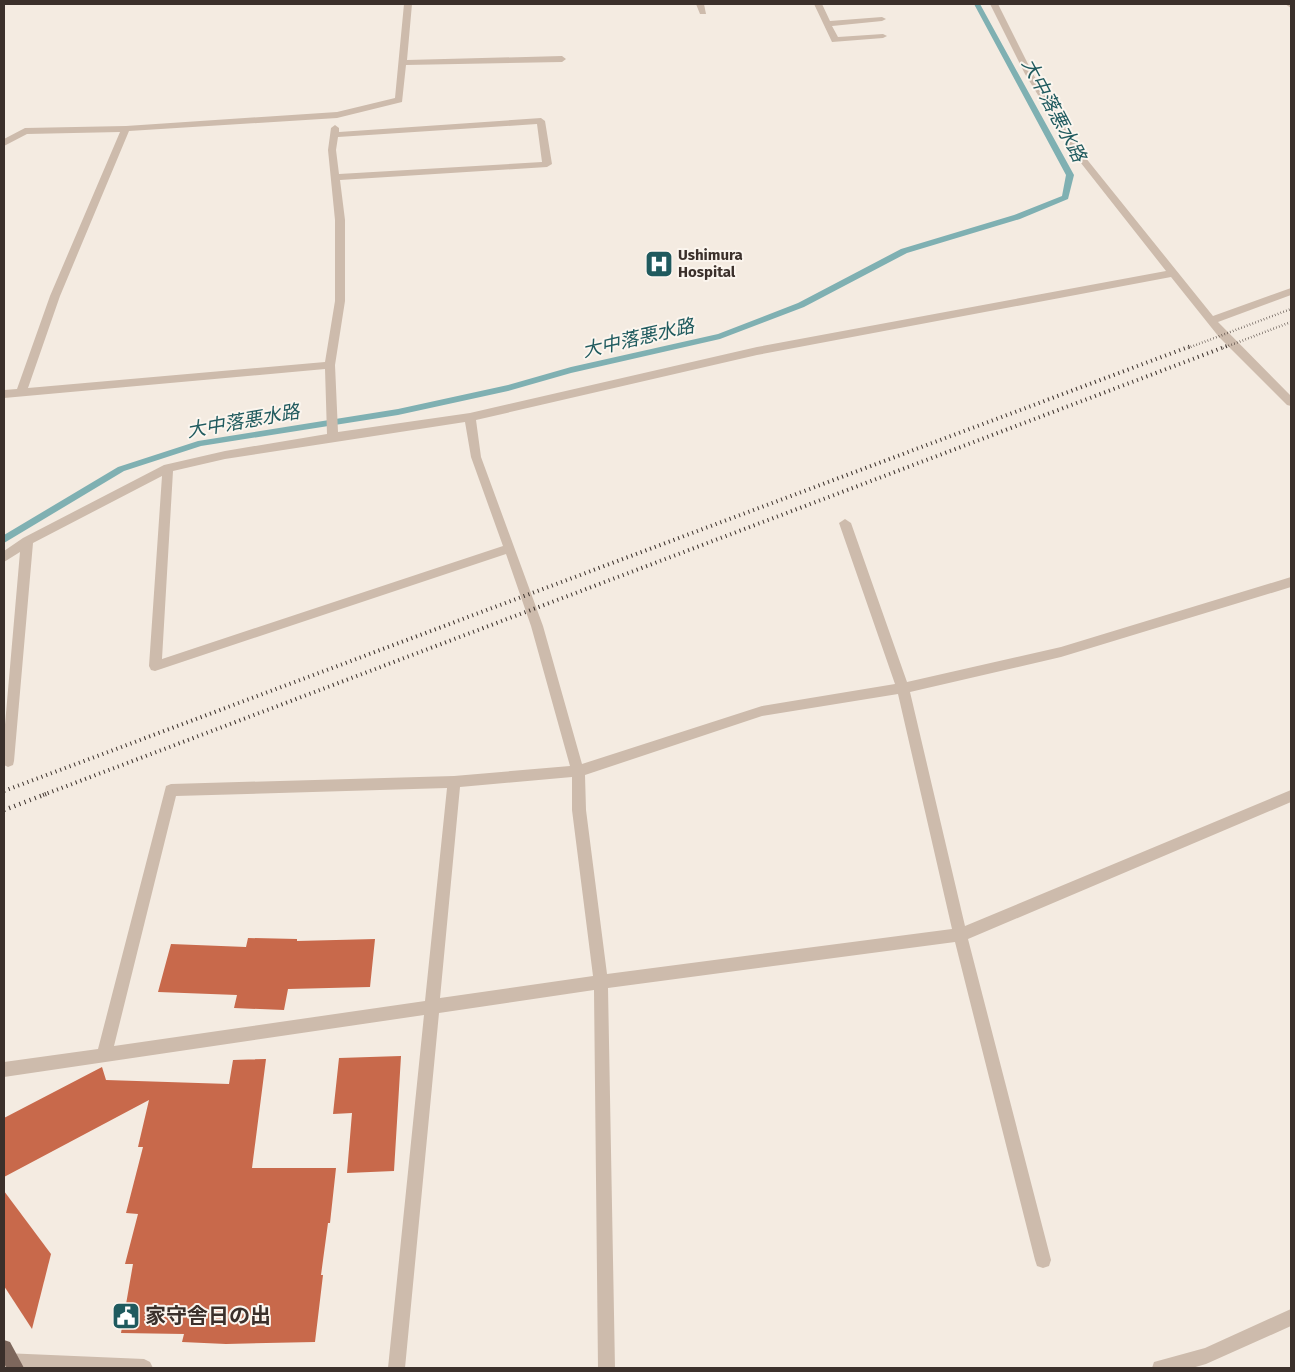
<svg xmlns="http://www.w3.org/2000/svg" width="1295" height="1372" font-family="'Fira Sans','Noto Sans JP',sans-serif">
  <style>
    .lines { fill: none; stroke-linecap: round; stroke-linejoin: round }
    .stream { fill: #7fb0b2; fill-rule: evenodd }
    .building { fill: #c8694b }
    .minor { fill: #cdbbac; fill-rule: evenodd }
    .major { fill: #7d675c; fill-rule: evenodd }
    .rail-far2 { stroke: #3b302b; stroke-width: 2.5; stroke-dasharray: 0.5 2.5; stroke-linecap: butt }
    .rail-far1 { stroke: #3b302b; stroke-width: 4; stroke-dasharray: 1 4; stroke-linecap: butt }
    .rail { stroke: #3b302b; stroke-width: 4.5; stroke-dasharray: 1 4.5; stroke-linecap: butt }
    .labels { text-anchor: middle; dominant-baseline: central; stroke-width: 4; stroke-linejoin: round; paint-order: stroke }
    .far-poi-label { font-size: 15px; font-weight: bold; fill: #3b302b; stroke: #fbf5ee; text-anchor: start }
    .water-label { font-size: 19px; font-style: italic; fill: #1f5a5e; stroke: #fbf5ee }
    .near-poi-label { font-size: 21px; font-weight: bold; fill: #3b302b; stroke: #fbf5ee; text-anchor: start }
  </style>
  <rect width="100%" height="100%" fill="#f4ebe1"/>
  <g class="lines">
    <path class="stream" d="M974 4H980L1074 175 1068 199 1020 219 907 253 804 307 720 339 571 373 508 391 398 415 201 446 124 471 4 543V535L118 467 198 441 398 409 508 385 571 367 718 334 798 303 901 249 1014 215 1062 196 1066 175Z"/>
  </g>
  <g class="building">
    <path d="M248 938 297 939V941L375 939 370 987 288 989 284 1010 234 1008 237 995 158 992 171 944 246 947Z"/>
    <path d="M401 1056 394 1171 347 1173 352 1113 333 1114 339 1058Z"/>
    <path d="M266 1059 252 1168H336L330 1223H328L321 1275H323L315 1342 226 1344 182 1342 184 1334 121 1333 133 1264H125L138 1214 126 1213 143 1147H138L149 1100 4 1177V1118L102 1067 106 1080 229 1084 233 1060Z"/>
    <path d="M4 1191 51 1254 32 1329 4 1286Z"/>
  </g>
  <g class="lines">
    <g class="minor">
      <path d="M404 4H412L407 60 562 56 566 59 562 62 406 65 402 102 337 118 129 131 60 296 28 388 325 362 335 301V220L328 150 331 128 335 125 339 128V132L541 118 545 121 552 164 547 167 340 180 345 220V301L335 365 338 432 470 413 757 347 1166 271 1077 158 1025 74 990 4H998L1033 74 1085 157 1213 316 1291 288V295L1218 322 1291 396V406L1287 405 1219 337 1171 277 757 355 476 420 481 457 543 626 582 764 762 706 895 684 839 523 845 519 851 523 907 682 1061 647 1291 577V587L1061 657 910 692 965 926 1291 790V802L968 939 1051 1260 1049 1266 1043 1268 1037 1266 1035 1260 955 942 608 988 615 1368H598L594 990 439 1013 405 1368H388L424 1015 4 1077V1062L98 1049 166 786 171 784 454 776 570 766 531 626 506 554 155 671 151 670 149 666 162 476 33 543 14 761 13 765 8 767 4 765V736L20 552 4 562V551L23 538 164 465 225 451 327 434 325 369 4 398V390L17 389 50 296 120 132 27 134 4 146V139L25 128 126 126 337 112 395 98ZM537 124 542 162 339 174 336 150 338 137ZM465 422 471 457 503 546 162 659 173 471 225 459ZM898 694 952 929 607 974 586 810 585 775 762 716ZM572 777V810L593 976 440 998 460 787ZM447 788 425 1001 114 1046 176 796Z"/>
      <path d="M696 4H704L706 14H700Z"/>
      <path d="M814 4H822L830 21 882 17 886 19 882 21 832 26 838 37 883 34 887 36 883 38 832 42Z"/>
      <path d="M1285 4H1291V8Z"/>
      <path d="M1291 1309V1326L1206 1364 1192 1368H1152L1154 1362 1205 1348Z"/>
      <path d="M4 1353 144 1359 150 1362 153 1368H4Z"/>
    </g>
    <path class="major" d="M4 1340 10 1342 24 1368H7L4 1364Z"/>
    <g class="rail-far2">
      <path d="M1188 348 1291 309"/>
      <path d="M1223 348 1291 322"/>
    </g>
    <g class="rail-far1">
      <path d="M4 791 1191 346"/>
      <path d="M43 795 1227 346"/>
    </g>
    <path class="rail" d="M4 810 46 794"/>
  </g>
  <defs>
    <symbol id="hospital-square" viewBox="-11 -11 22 22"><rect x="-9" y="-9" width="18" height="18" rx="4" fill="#1f5a5e" stroke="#fbf5ee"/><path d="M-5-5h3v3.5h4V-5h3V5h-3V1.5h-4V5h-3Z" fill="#fff"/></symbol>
    <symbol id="civic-square" viewBox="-11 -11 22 22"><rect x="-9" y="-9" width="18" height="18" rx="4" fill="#1f5a5e" stroke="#fbf5ee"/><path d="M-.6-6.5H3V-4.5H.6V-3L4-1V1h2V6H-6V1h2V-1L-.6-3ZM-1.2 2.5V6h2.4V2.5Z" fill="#fff"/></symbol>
  </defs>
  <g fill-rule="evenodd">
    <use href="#hospital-square" x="643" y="248" width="32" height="32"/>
    <use href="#civic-square" x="110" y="1300" width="32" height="32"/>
  </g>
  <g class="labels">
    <g class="far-poi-label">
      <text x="678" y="255">Ushimura<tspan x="678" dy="17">Hospital</tspan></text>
    </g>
    <g class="water-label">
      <text transform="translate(1054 110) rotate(62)">大中落悪水路</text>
      <text transform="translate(638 338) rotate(-13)">大中落悪水路</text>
      <text transform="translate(243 421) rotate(-10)">大中落悪水路</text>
    </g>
    <g class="near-poi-label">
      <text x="145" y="1316">家守舎日の出</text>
    </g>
  </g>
  <rect width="1295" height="1372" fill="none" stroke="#3b302b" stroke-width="10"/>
</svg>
